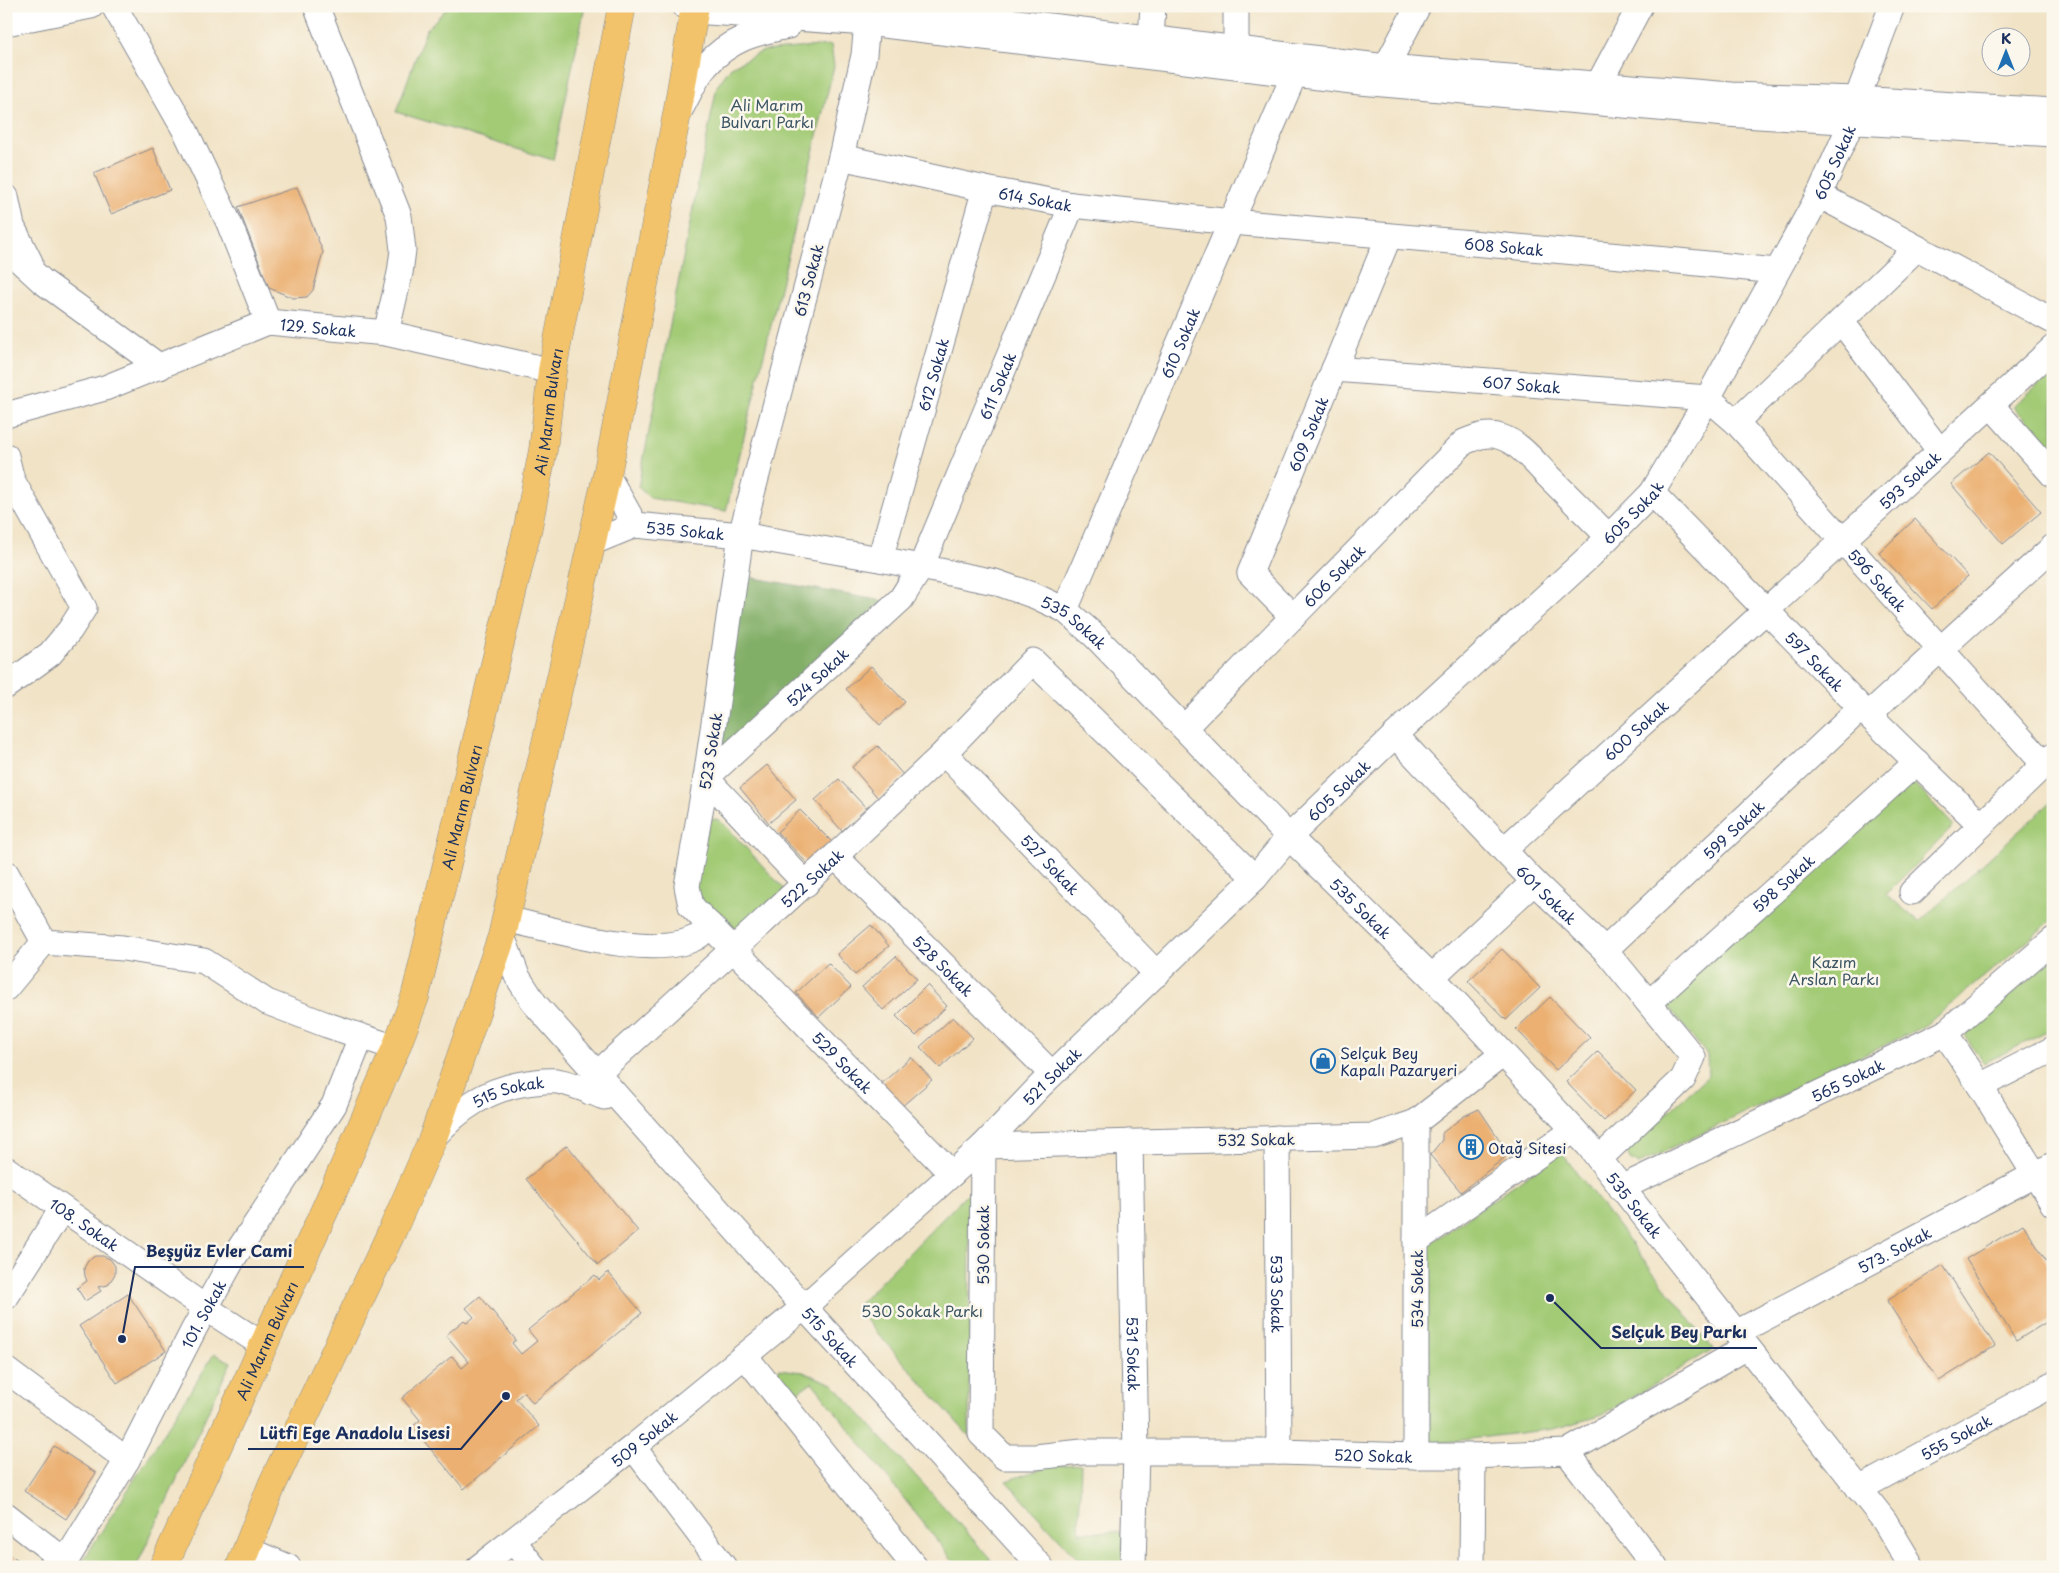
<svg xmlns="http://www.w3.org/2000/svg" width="2059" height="1573" font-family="'Playpen Sans',sans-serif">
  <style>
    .green { fill: #a3cb76; stroke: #5f7d6a }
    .forest { fill: #82af67; stroke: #4e6f62 }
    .building { fill: #ebb072 }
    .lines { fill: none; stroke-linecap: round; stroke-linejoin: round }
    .minor-casing { stroke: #868992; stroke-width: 27 }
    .major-casing { stroke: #868992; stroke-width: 29 }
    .minor { stroke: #fff; stroke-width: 25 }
    .major { stroke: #f2c36a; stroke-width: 28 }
    .labels { text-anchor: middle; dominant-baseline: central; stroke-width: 5; stroke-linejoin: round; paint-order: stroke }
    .park-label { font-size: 15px; fill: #3d5664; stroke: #fbf7ec }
    .street-label { font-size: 15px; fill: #1b2f5e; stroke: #fbf7ec }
    .poi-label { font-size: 15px; fill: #1b2f5e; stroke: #fbf7ec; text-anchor: start }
    .leader { fill: none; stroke: #1b2f5e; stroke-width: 2 }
    .callout-dot { fill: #1b2f5e; stroke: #fbf7ec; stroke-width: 2 }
    .callout-label { font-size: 16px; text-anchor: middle; font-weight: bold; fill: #1b2f5e; stroke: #fbf7ec; stroke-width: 5; stroke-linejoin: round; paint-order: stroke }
  </style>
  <rect width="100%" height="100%" fill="#fbf7ec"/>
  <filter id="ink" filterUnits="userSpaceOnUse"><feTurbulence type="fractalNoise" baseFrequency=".02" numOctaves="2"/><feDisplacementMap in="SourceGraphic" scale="10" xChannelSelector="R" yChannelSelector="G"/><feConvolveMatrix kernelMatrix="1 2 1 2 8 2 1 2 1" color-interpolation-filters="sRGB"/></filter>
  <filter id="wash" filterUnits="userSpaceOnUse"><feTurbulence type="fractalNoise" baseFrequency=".0096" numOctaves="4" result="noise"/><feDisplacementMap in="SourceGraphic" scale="20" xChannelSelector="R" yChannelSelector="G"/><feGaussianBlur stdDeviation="1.12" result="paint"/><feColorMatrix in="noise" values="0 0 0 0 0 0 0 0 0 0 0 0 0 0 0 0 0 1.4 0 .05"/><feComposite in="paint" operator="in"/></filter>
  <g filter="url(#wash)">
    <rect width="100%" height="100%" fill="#f1e3c6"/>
    <g class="green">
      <path d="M449 6H585L553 160 396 112 426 30Z"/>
      <path d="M831 45 834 66 726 511 650 498 638 487 717 86 731 67 763 51Z"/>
      <path d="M2053 371V446L2013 407Z"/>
      <path d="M1910 779 1954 826 1886 894 1919 922 2053 800V919L1926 1025 1639 1164 1630 1159 1626 1151 1708 1076 1707 1055 1664 1001Z"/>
      <path d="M717 819 725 825 785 890 729 940 693 889 704 820Z"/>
      <path d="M2053 958V1029L1984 1063 1965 1036Z"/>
      <path d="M1561 1152 1713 1349 1603 1415 1553 1429 1429 1444 1424 1248Z"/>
      <path d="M970 1191 969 1436 855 1308Z"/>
      <path d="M214 1354 231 1362 136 1567H79Z"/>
      <path d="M779 1369 803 1372 833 1384 998 1567H958L812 1382 793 1395 777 1376Z"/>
      <path d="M1081 1464 1079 1532H1124L1121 1567H1085L1006 1481 1050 1466Z"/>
    </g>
    <path class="forest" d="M743 576 883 601 721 748Z"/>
    <g id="blocks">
      <g class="building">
        <path d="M153 148 170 190 111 214 94 173Z"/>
        <path d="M297 187 323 252 313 290 307 297 293 298 269 288 238 207Z"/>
        <path d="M1989 452 2041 512 2003 544 1951 484Z"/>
        <path d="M1915 519 1968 576 1932 609 1879 553Z"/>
        <path d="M871 666 905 702 880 725 846 689Z"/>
        <path d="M878 746 904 776 878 798 852 767Z"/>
        <path d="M767 765 796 800 769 823 740 788Z"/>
        <path d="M839 779 867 809 842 831 815 800Z"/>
        <path d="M800 810 832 842 809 865 777 832Z"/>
        <path d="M871 925 889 946 855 975 837 954Z"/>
        <path d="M1502 949 1540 988 1506 1020 1468 981Z"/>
        <path d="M896 956 917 979 883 1010 862 987Z"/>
        <path d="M828 963 851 987 819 1017 796 993Z"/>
        <path d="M927 985 947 1006 916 1036 896 1016Z"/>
        <path d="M1550 997 1590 1038 1556 1070 1516 1029Z"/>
        <path d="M953 1017 973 1038 940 1068 920 1047Z"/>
        <path d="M1598 1051 1636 1090 1604 1121 1566 1082Z"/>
        <path d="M911 1057 932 1080 900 1108 880 1085Z"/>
        <path d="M1479 1109 1509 1154 1461 1192 1430 1155 1442 1140V1133L1464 1116Z"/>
        <path d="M567 1145 638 1231 598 1265 526 1179Z"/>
        <path d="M2023 1224 2053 1272V1318L2016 1341 1966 1259Z"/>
        <path d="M95 1256H103L110 1259 115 1266V1274L108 1285 98 1287 101 1291 85 1301 77 1288 87 1281 85 1276 84 1268 88 1261Z"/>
        <path d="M1943 1265 1995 1346 1939 1381 1887 1301Z"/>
        <path d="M608 1272 642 1313 533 1403 524 1392 516 1399 539 1426 464 1489 412 1427 420 1420 402 1398 452 1356 462 1368 469 1362 446 1335 464 1320 467 1323 474 1317 466 1308 480 1296 516 1340 512 1343 521 1354 537 1341 528 1330 595 1275 599 1280Z"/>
        <path d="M128 1294 166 1351 117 1383 79 1326Z"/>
        <path d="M54 1446 96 1473 66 1519 24 1491Z"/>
        <path d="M6 1552 26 1567H6Z"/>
      </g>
    </g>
  </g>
  <g filter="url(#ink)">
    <use href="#blocks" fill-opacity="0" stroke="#868992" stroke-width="1"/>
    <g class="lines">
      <defs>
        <g id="minor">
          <path d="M114 6 186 132 229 223 268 322"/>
          <path d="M316 6 399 216 403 250 400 273 386 333"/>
          <path d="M685 6 693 11 867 23 1360 82 1726 114 2053 134"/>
          <path d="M886 6 1386 67 1731 95 1857 99 2053 111"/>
          <path d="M1236 6V50"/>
          <path d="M6 23 91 6"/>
          <path id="s1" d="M867 23 864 55 841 157 741 535 706 778 687 886 691 906 952 1174"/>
          <path d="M1151 39 1153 6"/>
          <path d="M1386 67 1418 6"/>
          <path d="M1598 85 1640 6"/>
          <path d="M680 110C688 96 695 78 706 66 729 39 754 33 788 26"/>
          <path id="s2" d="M841 157 985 189 1072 205 1232 222 1678 261 1776 271"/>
          <path d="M1819 195 2053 321"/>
          <path d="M6 197 12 226 30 262"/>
          <path d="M6 248 42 281 160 367"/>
          <path d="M1841 321 1939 450"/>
          <path id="s3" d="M1334 369 1708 398 1736 422 2044 764"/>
          <path d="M1991 405 2053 475"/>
          <path id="s4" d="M6 415 105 388 268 322 386 333 552 371"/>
          <path d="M1736 422 1917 248"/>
          <path d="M6 456 12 480 84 608 70 630 50 654 6 686"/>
          <path d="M607 475 635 525"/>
          <path id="s5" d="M1652 493 1861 708 1981 825"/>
          <path id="s6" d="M591 543 635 525 741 535 880 559 995 582 1035 596 1065 610 1095 636 1289 837 1432 977 1588 1145 1884 1520 1912 1567"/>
          <path id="s7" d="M880 559 985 189"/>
          <path id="s8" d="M1065 610 1294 75"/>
          <path id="s9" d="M1293 617 1250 573 1389 236"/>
          <path d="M1868 715 2053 547"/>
          <path id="s10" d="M1184 728 1464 442C1476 437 1488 432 1501 437 1520 443 1535 463 1548 476 1568 496 1588 516 1608 536"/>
          <path id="s11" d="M1395 735 1534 882 1605 950 1693 1057 1683 1079 1599 1159"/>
          <path id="s12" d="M944 753 1157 974"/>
          <path id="s13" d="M1504 850 2053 348"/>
          <path id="s14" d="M835 856 1052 1074"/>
          <path d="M6 873 44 942 123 948 204 961 267 1002 327 1025 396 1048"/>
          <path id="s15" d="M806 884 706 778 901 599 921 567 1072 205"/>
          <path d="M1912 892 2053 756"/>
          <path d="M506 919C552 929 652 960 695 938 701 936 706 929 710 925"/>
          <path id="s16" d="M502 936 517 976 535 1004 804 1307 1041 1567"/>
          <path id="s17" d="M1605 950 1861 708"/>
          <path d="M1432 977 1534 882"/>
          <path d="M6 988 44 942"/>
          <path id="s18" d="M1649 1003 1917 762"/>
          <path d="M1945 1033 1980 1086 2053 1204"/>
          <path id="s19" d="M1503 1054 1416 1122 1374 1136 983 1146 981 1434 1004 1457H1035L1082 1452H1279L1416 1456H1473L1567 1452 1747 1347"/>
          <path d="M1980 1086 2053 1049"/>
          <path id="s20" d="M590 1092 597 1074 835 856 944 753 1033 661 1255 878"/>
          <path id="s21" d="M433 1138C459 1108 488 1089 527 1083 537 1082 547 1080 557 1081 574 1084 589 1091 604 1097"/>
          <path id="s22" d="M1277 1138 1279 1452"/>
          <path id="s23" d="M1130 1142 1136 1452 1133 1567"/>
          <path id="s24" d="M6 1169 206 1308 263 1345"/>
          <path id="s25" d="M1621 1188 1945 1033 2053 940"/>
          <path d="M1416 1241 1574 1130"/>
          <path d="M6 1297 62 1209"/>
          <path id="s26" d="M1736 1333 2053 1165"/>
          <path d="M745 1356 915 1567"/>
          <path d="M6 1370 127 1460"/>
          <path d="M633 1447 724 1567"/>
          <path d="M1567 1452 1655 1567"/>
          <path d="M1416 1456V1122"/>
          <path id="s27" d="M1859 1489 2053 1384"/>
          <path d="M6 1515 65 1561"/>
          <path d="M513 1541 534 1567"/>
          <path d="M248 1550 288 1567"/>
          <path id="s28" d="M62 1567 127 1460 194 1329 234 1257 334 1105 361 1037"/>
          <path id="s29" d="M479 1567 633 1447 804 1307 983 1146 1039 1087 1255 878 1289 837 1395 735 1591 555 1652 493 1708 398 1819 195 1852 121 1857 99 1892 6"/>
          <path d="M1472 1567 1473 1456"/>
        </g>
        <g id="major">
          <path id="s30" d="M163 1567 328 1203 396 1048 415 997 528 527 543 450 552 371 622 6"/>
          <path d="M240 1567 272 1485 393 1229 433 1138 502 936 607 475 677 114 695 6"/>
        </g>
      </defs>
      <use href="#minor" class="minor-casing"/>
      <use href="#major" class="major-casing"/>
      <use href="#minor" class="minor"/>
      <use href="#major" class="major"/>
    </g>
  </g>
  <defs>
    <symbol id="shop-ring" viewBox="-11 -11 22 22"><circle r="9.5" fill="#fbf7ec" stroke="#1f6fb2" stroke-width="1.5"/><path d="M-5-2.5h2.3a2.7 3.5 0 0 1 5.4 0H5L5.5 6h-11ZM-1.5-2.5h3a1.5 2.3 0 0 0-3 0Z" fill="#1f6fb2"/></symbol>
    <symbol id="building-ring" viewBox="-11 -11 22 22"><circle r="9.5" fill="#fbf7ec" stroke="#1f6fb2" stroke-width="1.5"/><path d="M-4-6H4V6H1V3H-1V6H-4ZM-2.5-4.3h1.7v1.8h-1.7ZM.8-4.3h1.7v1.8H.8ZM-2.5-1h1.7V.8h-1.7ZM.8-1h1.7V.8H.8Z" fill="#1f6fb2"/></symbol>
  </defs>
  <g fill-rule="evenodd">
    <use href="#shop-ring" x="1309" y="1047" width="28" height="28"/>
    <use href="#building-ring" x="1457" y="1133" width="28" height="28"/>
  </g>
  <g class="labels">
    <g class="park-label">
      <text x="767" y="104">Ali Marım<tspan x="767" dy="17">Bulvarı Parkı</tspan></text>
      <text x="1834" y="961">Kazım<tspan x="1834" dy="17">Arslan Parkı</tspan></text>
      <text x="922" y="1310">530 Sokak Parkı</text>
    </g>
    <g class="street-label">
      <text stroke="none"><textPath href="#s29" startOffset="1970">605 Sokak</textPath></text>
      <text stroke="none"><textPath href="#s2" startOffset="199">614 Sokak</textPath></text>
      <text stroke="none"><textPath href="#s2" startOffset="670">608 Sokak</textPath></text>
      <text transform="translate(808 280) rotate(-75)">613 Sokak</text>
      <text stroke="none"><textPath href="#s4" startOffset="329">129. Sokak</textPath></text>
      <text stroke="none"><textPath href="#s8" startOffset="291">610 Sokak</textPath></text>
      <text stroke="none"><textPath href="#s7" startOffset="192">612 Sokak</textPath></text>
      <text stroke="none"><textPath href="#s3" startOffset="188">607 Sokak</textPath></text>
      <text stroke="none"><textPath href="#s15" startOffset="645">611 Sokak</textPath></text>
      <text stroke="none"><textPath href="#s30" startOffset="1224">Ali Marım Bulvarı</textPath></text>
      <text stroke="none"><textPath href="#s9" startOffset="212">609 Sokak</textPath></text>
      <text stroke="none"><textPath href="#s13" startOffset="549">593 Sokak</textPath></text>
      <text stroke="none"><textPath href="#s29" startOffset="1565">605 Sokak</textPath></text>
      <text stroke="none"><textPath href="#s6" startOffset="98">535 Sokak</textPath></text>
      <text stroke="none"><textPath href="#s10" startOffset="214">606 Sokak</textPath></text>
      <text stroke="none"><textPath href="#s3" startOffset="624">596 Sokak</textPath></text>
      <text stroke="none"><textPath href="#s6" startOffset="502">535 Sokak</textPath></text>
      <text stroke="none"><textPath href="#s5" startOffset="234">597 Sokak</textPath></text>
      <text stroke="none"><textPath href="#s15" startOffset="296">524 Sokak</textPath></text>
      <text stroke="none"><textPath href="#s13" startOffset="178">600 Sokak</textPath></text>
      <text transform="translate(710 751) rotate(-81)">523 Sokak</text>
      <text stroke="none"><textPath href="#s29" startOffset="1160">605 Sokak</textPath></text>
      <text stroke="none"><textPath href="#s30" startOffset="819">Ali Marım Bulvarı</textPath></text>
      <text stroke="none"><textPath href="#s17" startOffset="176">599 Sokak</textPath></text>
      <text stroke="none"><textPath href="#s12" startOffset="154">527 Sokak</textPath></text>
      <text stroke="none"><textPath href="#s20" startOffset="310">522 Sokak</textPath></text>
      <text stroke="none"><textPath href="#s18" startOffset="180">598 Sokak</textPath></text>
      <text stroke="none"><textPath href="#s11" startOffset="220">601 Sokak</textPath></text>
      <text stroke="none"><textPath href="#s6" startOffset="908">535 Sokak</textPath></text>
      <text stroke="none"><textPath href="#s14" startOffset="154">528 Sokak</textPath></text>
      <text stroke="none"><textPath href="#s1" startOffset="1121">529 Sokak</textPath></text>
      <text stroke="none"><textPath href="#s29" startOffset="755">521 Sokak</textPath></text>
      <text stroke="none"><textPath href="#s25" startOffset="251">565 Sokak</textPath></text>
      <text stroke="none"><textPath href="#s21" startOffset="91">515 Sokak</textPath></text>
      <text transform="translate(1256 1139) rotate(-1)">532 Sokak</text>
      <text stroke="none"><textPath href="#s6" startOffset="1312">535 Sokak</textPath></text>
      <text stroke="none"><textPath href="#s24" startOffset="96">108. Sokak</textPath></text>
      <text transform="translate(982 1245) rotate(-90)">530 Sokak</text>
      <text stroke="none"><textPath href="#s26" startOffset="179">573. Sokak</textPath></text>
      <text transform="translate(1416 1289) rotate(-90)">534 Sokak</text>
      <text stroke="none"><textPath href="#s22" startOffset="156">533 Sokak</textPath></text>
      <text stroke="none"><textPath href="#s28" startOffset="290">101. Sokak</textPath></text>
      <text stroke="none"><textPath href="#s16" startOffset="521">515 Sokak</textPath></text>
      <text stroke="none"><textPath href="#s30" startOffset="249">Ali Marım Bulvarı</textPath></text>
      <text stroke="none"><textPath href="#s23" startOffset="212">531 Sokak</textPath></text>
      <text stroke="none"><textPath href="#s27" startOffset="110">555 Sokak</textPath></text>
      <text stroke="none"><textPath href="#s29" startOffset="209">509 Sokak</textPath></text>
      <text stroke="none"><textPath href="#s19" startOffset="1236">520 Sokak</textPath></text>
    </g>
    <g class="poi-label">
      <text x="1340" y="1052">Selçuk Bey<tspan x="1340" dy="17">Kapalı Pazaryeri</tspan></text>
      <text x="1488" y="1147">Otağ Sitesi</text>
    </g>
  </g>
  <path class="leader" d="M122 1339L135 1267H304M1550 1298L1601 1348H1757M506 1396L461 1449H248"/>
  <g class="callout-dot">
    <circle cx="122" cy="1339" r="5"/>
    <circle cx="1550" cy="1298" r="5"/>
    <circle cx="506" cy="1396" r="5"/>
  </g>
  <g class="callout-label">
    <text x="219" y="1257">Beşyüz Evler Cami</text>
    <text x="1679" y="1338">Selçuk Bey Parkı</text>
    <text x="355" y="1439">Lütfi Ege Anadolu Lisesi</text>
  </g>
  <rect width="2059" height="1573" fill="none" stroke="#fbf7ec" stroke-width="25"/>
  <g transform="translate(2006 52)"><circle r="24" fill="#fbf7ec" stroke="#a1a7b3"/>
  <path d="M0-4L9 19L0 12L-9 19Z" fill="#1f6fb2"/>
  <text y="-8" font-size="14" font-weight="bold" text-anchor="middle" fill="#1b2f5e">K</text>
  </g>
</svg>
